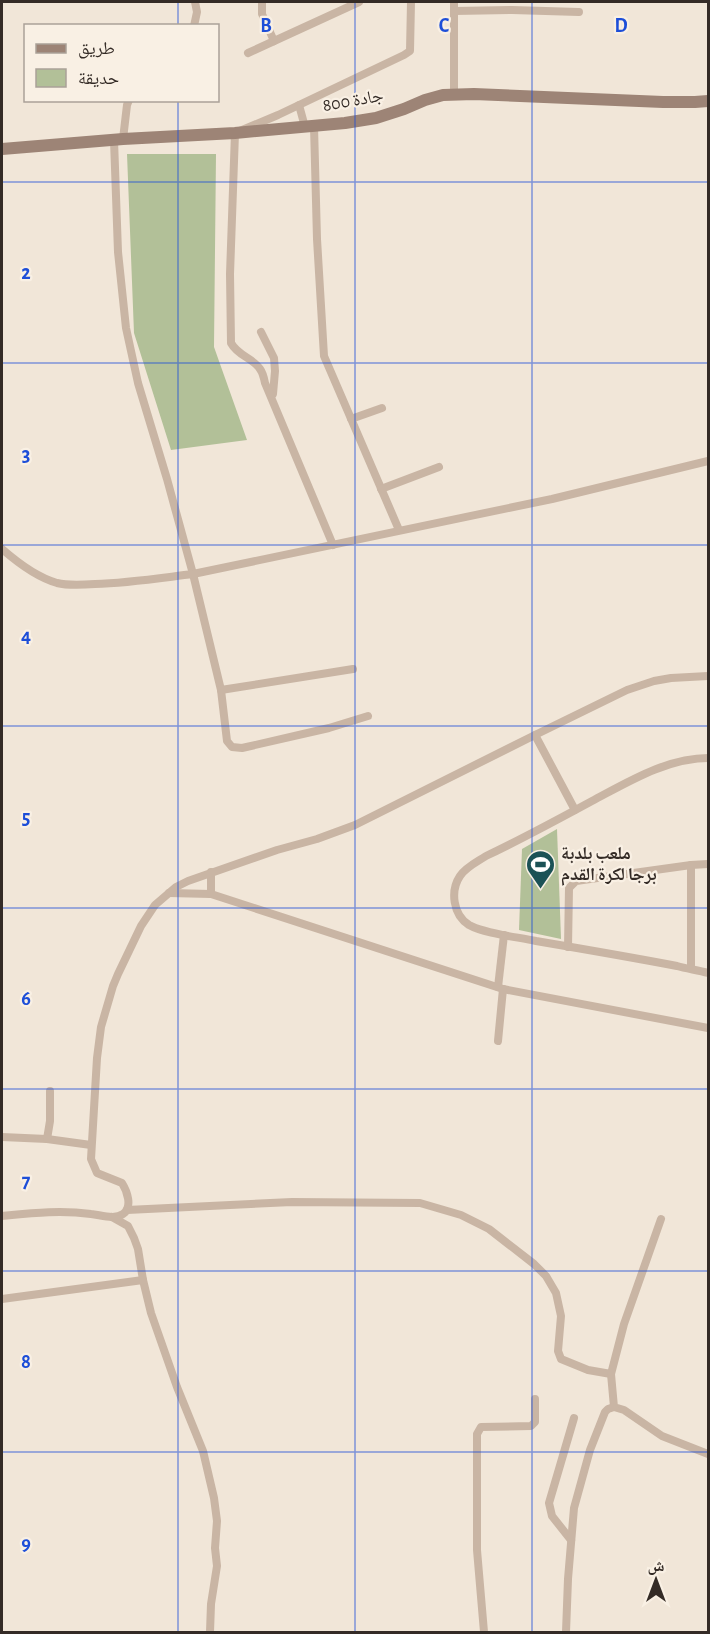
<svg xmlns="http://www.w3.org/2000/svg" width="710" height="1634" font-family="'Alegreya Sans','Noto Naskh Arabic',sans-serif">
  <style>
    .green { fill: #b2c098 }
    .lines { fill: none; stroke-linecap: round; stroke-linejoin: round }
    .street { stroke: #c9b5a4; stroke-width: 8 }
    .secondary { stroke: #9d8476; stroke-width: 12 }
    .grid { fill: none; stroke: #1d4ed8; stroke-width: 1.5; stroke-opacity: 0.55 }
    .labels { text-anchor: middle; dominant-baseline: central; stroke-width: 4.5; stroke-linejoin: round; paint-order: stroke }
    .street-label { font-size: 18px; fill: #342b26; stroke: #f9f0e4 }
    .poi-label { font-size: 18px; font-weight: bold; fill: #342b26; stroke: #f9f0e4; text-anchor: start }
    .grid-label { font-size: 20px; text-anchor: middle; font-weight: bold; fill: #1d4ed8; stroke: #f9f0e4; stroke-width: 4.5; stroke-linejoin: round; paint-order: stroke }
  </style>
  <rect width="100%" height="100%" fill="#f1e6d8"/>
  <g class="green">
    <path d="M127 154H216L214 347 247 440 171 450 134 333Z"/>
    <path d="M557 829 561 939 519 930 522 849Z"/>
  </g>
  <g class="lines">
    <g class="street">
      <path d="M262 2V14L274 41"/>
      <path d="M454 11 512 10 579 12"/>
      <path d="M194 26 197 12 195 2"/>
      <path d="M248 53 359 2"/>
      <path d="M454 94V2"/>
      <path d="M299 105 305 127"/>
      <path d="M314 126 317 239 324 356 399 530"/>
      <path d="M123 139 127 105 129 100"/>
      <path d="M114 140 118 252 126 328 138 383 167 479 193 574 221 690 227 741 232 747 242 748 329 728 368 716"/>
      <path d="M261 332 274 358 275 371 273 394"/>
      <path d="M351 419 382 408"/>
      <path d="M381 489 439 467"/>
      <path d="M333 545 265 383C264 378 263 373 260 369 253 358 238 356 231 343L230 274 235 133 278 115 404 55 410 51 411 2"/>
      <path d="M2 549C18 563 36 577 57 583 69 586 82 585 95 584 128 583 160 578 193 574L552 499 708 461"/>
      <path d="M221 690 353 669"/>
      <path d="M535 735 575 810"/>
      <path d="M708 758C667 758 628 782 592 801 557 820 522 839 486 856 477 862 466 867 460 876 450 891 453 915 469 925 485 934 518 937 536 941 583 949 630 957 677 966 687 969 698 970 708 973"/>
      <path d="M211 872V894"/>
      <path d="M169 893 211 894 503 989 708 1028"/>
      <path d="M568 947 569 888 576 881 691 865 708 864"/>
      <path d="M691 968V865"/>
      <path d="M498 987 504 935"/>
      <path d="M498 1041 503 989"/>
      <path d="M2 1137 47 1139 91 1145"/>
      <path d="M47 1139 50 1121V1091"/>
      <path d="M127 1210 292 1202 420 1203 461 1215 489 1229 534 1264 546 1276 556 1293 561 1316 558 1351 561 1359 588 1370 611 1374"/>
      <path d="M2 1216C33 1213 60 1210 91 1214 101 1215 115 1220 123 1214 133 1207 127 1191 122 1183L97 1173 91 1159 97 1058 101 1027 113 986 118 974 141 926 155 905 176 887 188 881 277 850 317 839 355 825 535 735 627 690 654 681 671 678 708 676"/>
      <path d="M112 1217 128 1226 134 1238 138 1249 143 1280 151 1313 177 1387 203 1451 214 1498 217 1521 215 1548 217 1566 211 1604 210 1632"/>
      <path d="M661 1219 624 1324 611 1374 614 1407 624 1410 662 1436 708 1454"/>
      <path d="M2 1299 143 1280"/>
      <path d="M571 1540 552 1516 549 1503 574 1418"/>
      <path d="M484 1632 477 1550V1434L481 1427 531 1426 535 1422V1399"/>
      <path d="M566 1632 568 1579 574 1508 590 1450 605 1412 608 1409 614 1407"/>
    </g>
    <path class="secondary" d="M2 149 123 139 235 133 345 123 376 118 404 109 425 100 443 95 474 94 663 102H695L708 101"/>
  </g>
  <path class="grid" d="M178 2V26M355 2V1632M532 2V1632M178 100V1632M2 182H708M2 363H708M2 545H708M2 726H708M2 908H708M2 1089H708M2 1271H708M2 1452H708"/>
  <defs>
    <symbol id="stadium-pin" viewBox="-11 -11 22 30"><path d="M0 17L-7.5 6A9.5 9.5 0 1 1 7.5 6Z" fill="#1b5256" stroke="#f9f0e4"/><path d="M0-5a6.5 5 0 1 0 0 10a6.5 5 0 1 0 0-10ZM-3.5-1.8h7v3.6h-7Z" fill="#fff"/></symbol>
  </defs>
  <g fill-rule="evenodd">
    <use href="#stadium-pin" x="524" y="848" width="33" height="45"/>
  </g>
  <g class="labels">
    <g class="street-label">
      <text transform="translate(353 101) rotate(-10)">جادة 800</text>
    </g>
    <g class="poi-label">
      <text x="561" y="854">ملعب بلدبة<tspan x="561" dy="21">برجا لكرة القدم</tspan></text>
    </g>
  </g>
  <g class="grid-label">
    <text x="266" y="32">B</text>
    <text x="444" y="32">C</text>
    <text x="621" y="32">D</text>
    <text x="26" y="279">2</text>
    <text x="26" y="461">3</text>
    <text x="26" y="642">4</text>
    <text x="26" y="824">5</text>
    <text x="26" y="1005">6</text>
    <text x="26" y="1187">7</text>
    <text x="26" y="1368">8</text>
    <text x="26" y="1550">9</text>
  </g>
  <rect width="710" height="1634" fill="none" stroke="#342b26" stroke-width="6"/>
  <rect x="24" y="24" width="195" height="78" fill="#f9f0e4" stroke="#aaa198" stroke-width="1.5"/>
  <rect x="36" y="44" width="30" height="9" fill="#9d8476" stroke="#aaa198" stroke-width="1.5"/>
  <text x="78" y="54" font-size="18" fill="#342b26">طريق</text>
  <rect x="36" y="69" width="30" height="18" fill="#b2c098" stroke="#aaa198" stroke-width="1.5"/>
  <text x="78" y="84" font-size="18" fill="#342b26">حديقة</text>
  <g transform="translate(656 1580)" stroke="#f9f0e4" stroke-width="4.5" paint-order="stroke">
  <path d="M0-4.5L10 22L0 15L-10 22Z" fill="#342b26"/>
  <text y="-9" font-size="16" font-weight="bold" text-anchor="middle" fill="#342b26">ش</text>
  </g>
</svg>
